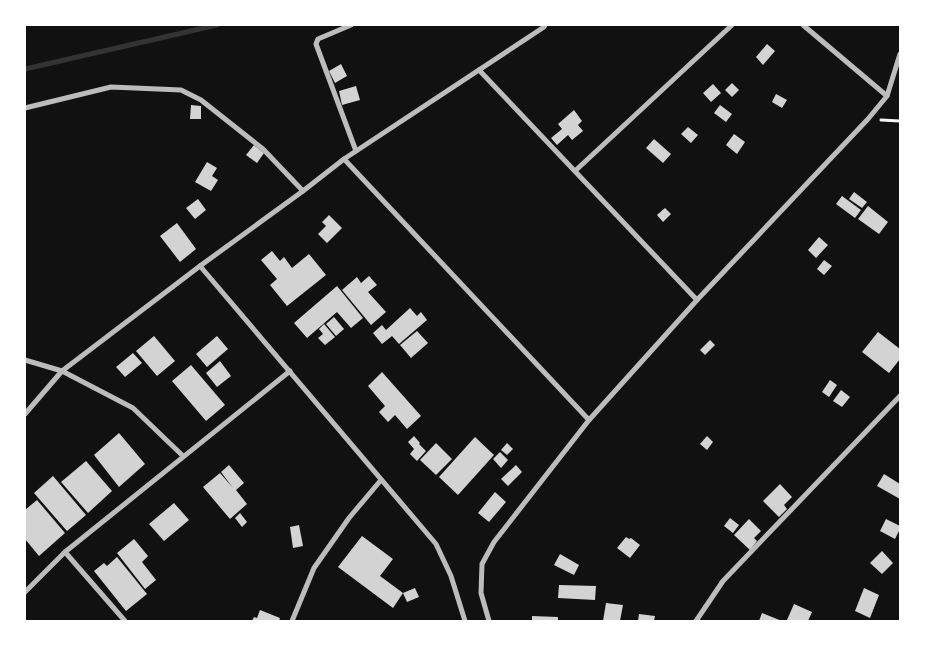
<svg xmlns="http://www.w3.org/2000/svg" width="925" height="646" font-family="'Exo 2',sans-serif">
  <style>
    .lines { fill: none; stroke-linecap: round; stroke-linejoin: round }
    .stream { stroke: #333; stroke-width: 5 }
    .building { fill: #d3d3d3 }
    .path { stroke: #f5f5f5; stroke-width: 3 }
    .minor { stroke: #bcbcbc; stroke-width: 5 }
  </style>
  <rect width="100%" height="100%" fill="#111"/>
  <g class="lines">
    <path class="stream" d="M25 69 217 25"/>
  </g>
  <g class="building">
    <path d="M767 44 775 51 763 65 756 57Z"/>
    <path d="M341 64 347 76 335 83 329 71Z"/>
    <path d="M732 83 739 90 732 97 725 90Z"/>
    <path d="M713 84 721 93 711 102 703 93Z"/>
    <path d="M356 86 360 100 342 105 339 91Z"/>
    <path d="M776 94 787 100 782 108 772 102Z"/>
    <path d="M191 105 201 106V119H190Z"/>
    <path d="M720 105 732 114 726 122 714 113Z"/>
    <path d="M574 110 582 121 578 125 583 131 572 140 568 135 557 145 551 138 562 129 558 124Z"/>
    <path d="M688 127 698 135 691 143 681 134Z"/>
    <path d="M734 134 745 142 737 154 726 145Z"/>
    <path d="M654 139 671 154 663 163 646 148Z"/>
    <path d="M254 145 264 153 257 163 246 155Z"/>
    <path d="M207 162 217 168 212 176 218 180 211 191 195 182Z"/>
    <path d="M854 192 867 202 862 208 849 199Z"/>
    <path d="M842 196 861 210 855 218 836 204Z"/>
    <path d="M198 199 206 210 195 219 186 208Z"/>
    <path d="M868 206 888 222 879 234 858 219Z"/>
    <path d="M665 208 671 214 663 222 657 215Z"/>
    <path d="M329 215 342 228 327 243 318 234 326 226 322 222Z"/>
    <path d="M177 223 196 249 180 262 160 236Z"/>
    <path d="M819 237 828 245 816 258 808 250Z"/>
    <path d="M272 251 280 261 284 257 292 268 309 254 326 275 287 306 270 285 277 279 261 260Z"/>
    <path d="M824 260 832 266 824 275 817 269Z"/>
    <path d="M369 276 377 285 368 292 386 312 371 325 342 290 357 277 361 283Z"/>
    <path d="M337 286 363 318 351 328 337 312 307 338 294 323Z"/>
    <path d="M410 308 417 316 421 312 427 320 399 344 392 336 382 344 373 333 382 325 386 330Z"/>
    <path d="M334 317 344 329 336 336 326 324Z"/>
    <path d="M324 324 335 337 325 345 318 338 323 334 319 329Z"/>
    <path d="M417 331 428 343 411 358 400 345Z"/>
    <path d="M878 332 900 349V359L889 373 862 352Z"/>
    <path d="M154 336 175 361 157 376 136 351Z"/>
    <path d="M217 336 228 349 207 367 196 354Z"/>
    <path d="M710 340 715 345 705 355 700 350Z"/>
    <path d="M133 353 142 363 125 377 116 367Z"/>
    <path d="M220 361 231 376 217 387 206 373Z"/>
    <path d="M191 365 225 405 206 421 172 381Z"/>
    <path d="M382 372 421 416 407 429 395 415 388 422 379 412 385 406 368 386Z"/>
    <path d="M830 380 837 385 829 397 822 392Z"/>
    <path d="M841 390 850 397 842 407 833 401Z"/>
    <path d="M119 433 145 464 119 487 94 455Z"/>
    <path d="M414 436 420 443 419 444 426 451 417 461 410 454 414 449 408 442Z"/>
    <path d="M707 436 713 442 707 450 700 444Z"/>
    <path d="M475 437 494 455 458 495 439 477Z"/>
    <path d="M436 443 452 459 436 475 420 460Z"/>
    <path d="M507 443 513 449 507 455 501 450Z"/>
    <path d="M500 452 508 460 501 468 493 459Z"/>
    <path d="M86 461 112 491 88 513 61 482Z"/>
    <path d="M229 465 244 483 236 490 247 504 230 519 203 487 220 473 233 488 221 472Z"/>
    <path d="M516 465 522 472 508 486 501 479Z"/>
    <path d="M884 474 900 484V499L877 486Z"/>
    <path d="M53 476 86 515 67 531 34 493Z"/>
    <path d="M780 484 792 497 784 505 787 509 779 517 763 501Z"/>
    <path d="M495 492 506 502 489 522 478 513Z"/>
    <path d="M37 500 65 533 39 556 25 539V510Z"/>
    <path d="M174 503 189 520 164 541 149 524Z"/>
    <path d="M240 513 247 522 242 527 235 518Z"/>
    <path d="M730 518 739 525 733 533 724 526Z"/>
    <path d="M749 519 761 531 754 538 757 541 750 550 734 535Z"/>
    <path d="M886 519 900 526V529L895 539 880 531Z"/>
    <path d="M299 525 303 546 293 548 290 527Z"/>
    <path d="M362 536 393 559 380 576 403 593 393 608 338 567Z"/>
    <path d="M626 537 629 539 631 538 640 545 630 558 617 548Z"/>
    <path d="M134 539 148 556 142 562 156 580 145 589 117 553Z"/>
    <path d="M882 551 893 563 882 574 870 563Z"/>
    <path d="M560 554 579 565 574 575 554 565Z"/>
    <path d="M117 557 147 594 126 611 94 571 104 563 107 566Z"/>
    <path d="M559 585 596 586 595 600 558 598Z"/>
    <path d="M415 588 419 597 407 602 403 593Z"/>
    <path d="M864 588 879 595 870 618 855 611Z"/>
    <path d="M606 603 623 605 620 621H603Z"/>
    <path d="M794 604 812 612 808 621 787 620Z"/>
    <path d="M260 610 280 618 279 621H252L254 617 257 618Z"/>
    <path d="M762 613 782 621H759Z"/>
    <path d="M639 614 655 616 654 621H638Z"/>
    <path d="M532 616 558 617V621H532Z"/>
  </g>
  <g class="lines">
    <path class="path" d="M881 120 900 121"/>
    <g class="minor">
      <path d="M351 25 318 39 316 44 356 151"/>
      <path d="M803 25 887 96"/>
      <path d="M479 70 697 300"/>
      <path d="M25 108 111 87 181 90 201 100 263 149 303 191"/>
      <path d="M344 159 589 420"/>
      <path d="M575 171 732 25"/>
      <path d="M200 266 436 544 451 576 465 621"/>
      <path d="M25 360 62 371 133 408 183 456"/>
      <path d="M25 414 62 371 200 266 303 191 344 159 544 27 545 25"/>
      <path d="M65 552 125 621"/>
      <path d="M25 592 65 552 290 371"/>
      <path d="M292 621 314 568 349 518 381 480"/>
      <path d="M489 621 481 593 482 564 494 542 589 420 697 300 868 119 887 96 900 54"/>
      <path d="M696 621 723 581 900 396"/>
    </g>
  </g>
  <rect width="925" height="646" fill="none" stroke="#ffffff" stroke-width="52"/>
</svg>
